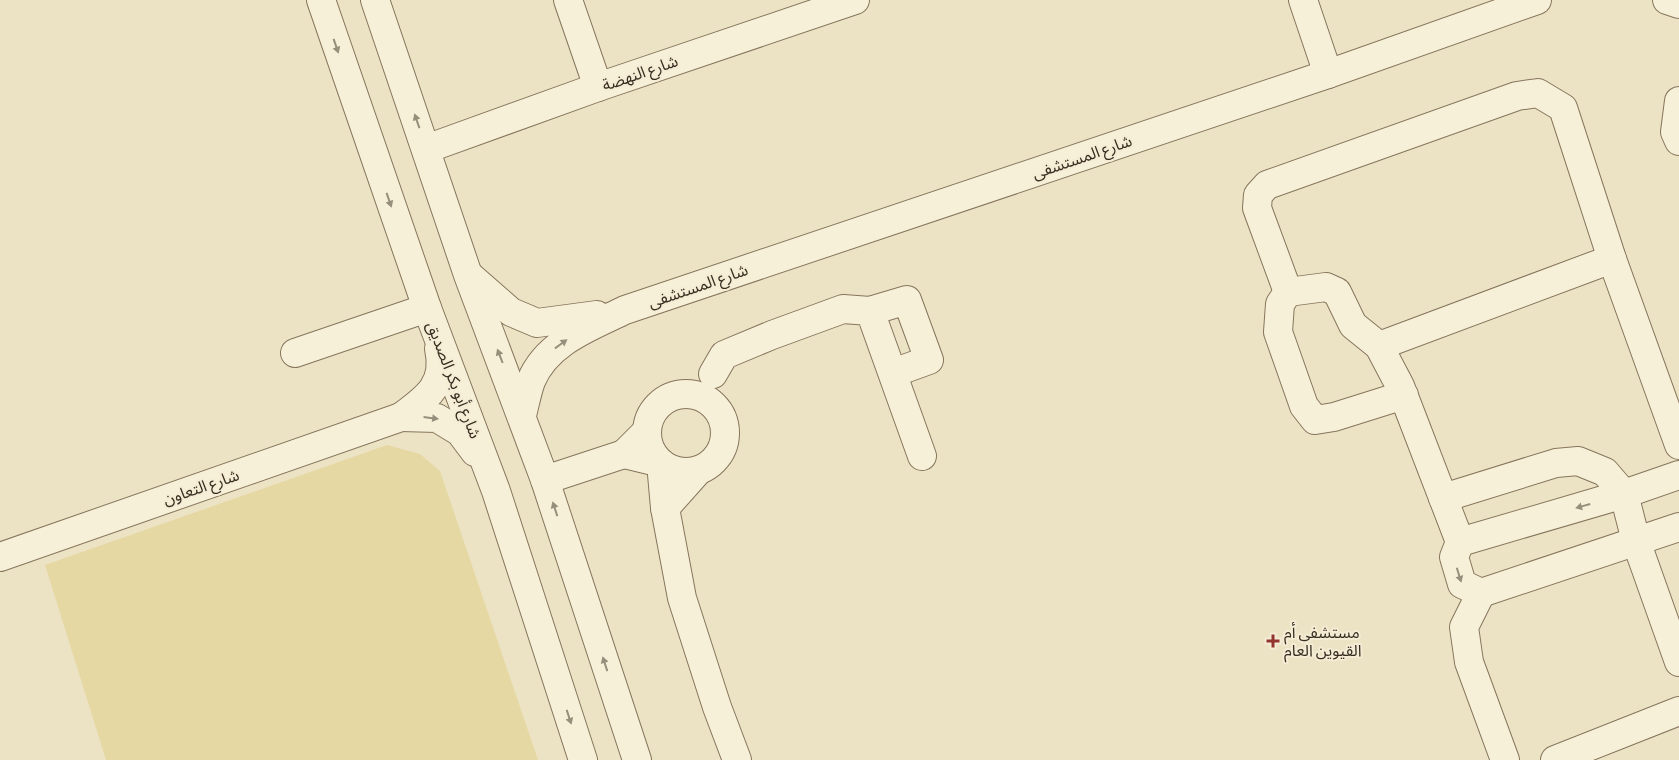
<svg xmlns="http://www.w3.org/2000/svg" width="1679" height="760" font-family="'Crimson Pro','Noto Sans Arabic',serif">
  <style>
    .sand { fill: #e6d8a3 }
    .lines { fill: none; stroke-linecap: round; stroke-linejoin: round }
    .minor-casing { stroke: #86755c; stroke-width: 30 }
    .minor { stroke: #f7f0d8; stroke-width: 28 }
    .oneway { fill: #978e7c }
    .poi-dot { fill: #92342f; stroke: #f4ecd4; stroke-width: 2 }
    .labels { text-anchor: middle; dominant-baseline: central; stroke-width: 4; stroke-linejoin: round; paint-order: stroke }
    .street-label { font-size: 16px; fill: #372c1f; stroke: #f4ecd4 }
    .poi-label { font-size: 16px; fill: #372c1f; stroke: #f4ecd4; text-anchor: start }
  </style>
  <rect width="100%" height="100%" fill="#ece3c5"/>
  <path class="sand" d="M387 445 420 454 440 471 538 760H106L45 565Z"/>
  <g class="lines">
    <defs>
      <g id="minor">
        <path d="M321 0 427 308 496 491 583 760"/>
        <path d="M375 0 468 275 545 480 637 760"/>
        <path d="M568 0 598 87"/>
        <path d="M1303 0 1328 74"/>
        <path d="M1667 0 1679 4"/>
        <path d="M1679 101 1675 132 1679 141"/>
        <path d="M426 149 598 87 855 0"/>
        <path d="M471 277 511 312 537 323 597 315"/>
        <path d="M1288 292 1257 208 1258 195 1267 185 1517 96 1538 93 1563 108 1612 259 1679 445"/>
        <path d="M870 311 907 300 929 360 893 373"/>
        <path d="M1379 346 1612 259"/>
        <path d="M439 349C447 384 427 398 401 417L437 418 460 432 475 452"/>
        <path d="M295 353 427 308"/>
        <path d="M713 374 724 355 772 335 843 309 870 311 922 456"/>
        <circle cx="686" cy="433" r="39"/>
        <path d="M1404 395 1334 417 1315 420 1304 406 1278 332 1280 304 1288 292 1326 287 1337 292 1353 325 1379 346 1400 386 1460 542"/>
        <path d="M522 415C525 404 527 392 531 381 547 342 590 327 625 310L1328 74 1537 0"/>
        <path d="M647 431 624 454 661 463 665 508 698 471"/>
        <path d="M1679 475 1624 494 1460 542 1454 557 1462 584 1481 593 1679 527"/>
        <path d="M545 480 624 454"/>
        <path d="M1443 498 1556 463 1578 461 1605 472 1624 494 1636 541 1679 662"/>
        <path d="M665 508 682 598 717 707 737 760"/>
        <path d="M0 557 401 417"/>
        <path d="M1481 593 1464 627 1469 662 1505 760"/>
        <path d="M1555 760 1679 711"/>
      </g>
    </defs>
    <use href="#minor" class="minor-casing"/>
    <use href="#minor" class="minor"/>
  </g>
  <defs><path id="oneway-solid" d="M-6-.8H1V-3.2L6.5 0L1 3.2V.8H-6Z" transform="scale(1.25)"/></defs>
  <g class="oneway">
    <use href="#oneway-solid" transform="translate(336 46) rotate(71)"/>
    <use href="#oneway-solid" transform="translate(417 121) rotate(-109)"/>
    <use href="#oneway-solid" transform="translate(389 200) rotate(71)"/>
    <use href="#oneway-solid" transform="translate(561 344) rotate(-36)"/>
    <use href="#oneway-solid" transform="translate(500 356) rotate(-111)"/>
    <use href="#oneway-solid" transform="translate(431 418) rotate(7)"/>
    <use href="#oneway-solid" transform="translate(1583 506) rotate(164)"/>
    <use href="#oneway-solid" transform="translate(555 509) rotate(-108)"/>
    <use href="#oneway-solid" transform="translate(1459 575) rotate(73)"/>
    <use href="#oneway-solid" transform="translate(605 664) rotate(-108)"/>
    <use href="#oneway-solid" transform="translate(569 717) rotate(72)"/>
  </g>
  <path class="poi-dot" d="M1270.5 633.5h5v5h5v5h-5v5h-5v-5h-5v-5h5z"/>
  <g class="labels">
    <g class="street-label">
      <text transform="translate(640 73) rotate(-19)">شارع النهضة</text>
      <text transform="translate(1082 157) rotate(-19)">شارع المستشفى</text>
      <text transform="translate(698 286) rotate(-19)">شارع المستشفى</text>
      <text transform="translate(454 380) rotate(69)">شارع أبو بكر الصديق</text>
      <text transform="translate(201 487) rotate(-19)">شارع التعاون</text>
    </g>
    <g class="poi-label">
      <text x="1284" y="632">مستشفى أم<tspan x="1284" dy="18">القيوين العام</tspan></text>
    </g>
  </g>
</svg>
